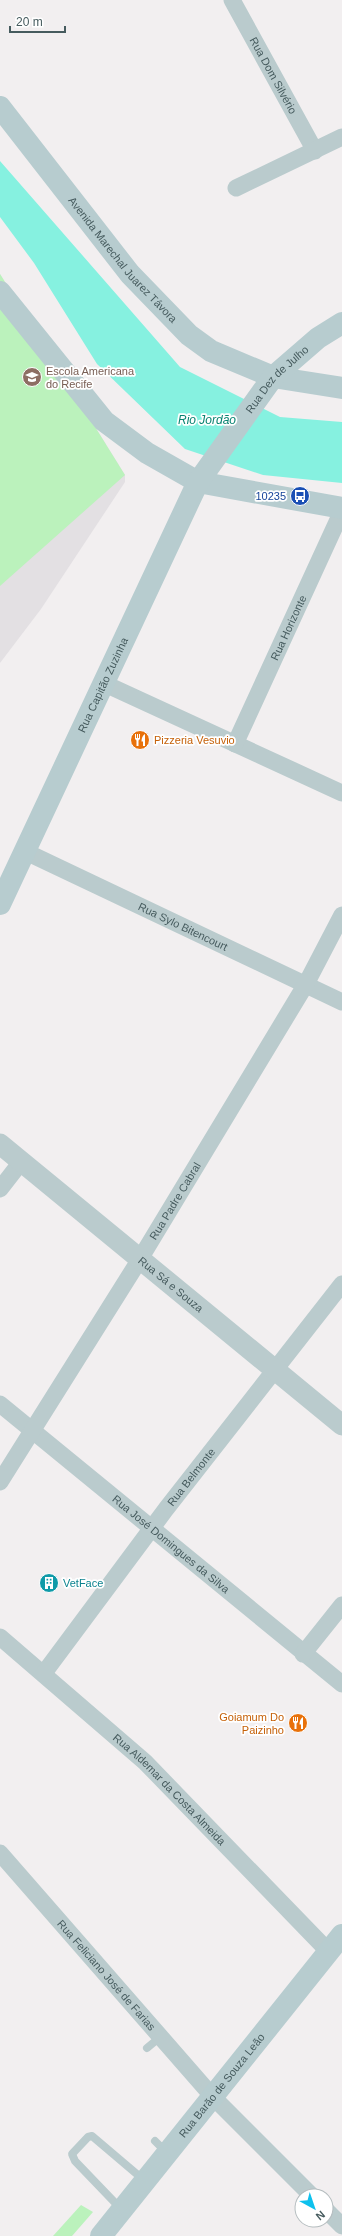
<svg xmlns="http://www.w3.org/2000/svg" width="342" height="2236" font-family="Helvetica,sans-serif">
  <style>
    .education { fill: #e3e0e3 }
    .green { fill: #bbf2bc }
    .water { fill: #86f1e0 }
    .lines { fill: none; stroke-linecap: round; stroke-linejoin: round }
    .service { stroke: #bacbcd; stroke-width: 8 }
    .minor { stroke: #bacbcd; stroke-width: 17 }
    .tertiary { stroke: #bacbcd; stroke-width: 21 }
    .secondary { stroke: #b7cccf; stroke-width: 22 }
    .labels { text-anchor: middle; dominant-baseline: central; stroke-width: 3.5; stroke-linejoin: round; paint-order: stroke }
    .street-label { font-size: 11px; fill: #465b5e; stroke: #fff }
    .education-label { font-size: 11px; fill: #785e54; stroke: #fff; text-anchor: start }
    .transit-label { font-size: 11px; fill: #164399; stroke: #fff; text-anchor: end }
    .food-label { font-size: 11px; fill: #c56008; stroke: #fff; text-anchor: start }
    .culture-label { font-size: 11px; fill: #0d838f; stroke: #fff; text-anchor: start }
    .water-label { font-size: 12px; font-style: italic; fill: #088370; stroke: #fff }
  </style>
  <rect width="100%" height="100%" fill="#f2eff0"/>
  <path class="education" d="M0 274 125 475V482L41 609 0 663Z"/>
  <g class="green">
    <path d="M0 274 125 475 0 586Z"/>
    <path d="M81 2205 93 2212 72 2236H53Z"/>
  </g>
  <path class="water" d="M0 161 180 367 280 417 342 422V483L263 475 185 449 97 364 34 263 0 217Z"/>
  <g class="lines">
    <g class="service">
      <path d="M147 2048 159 2038"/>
      <path d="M155 2141 166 2152"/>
      <path d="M122 2210 75 2161 72 2154 88 2137 92 2136 145 2181"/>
    </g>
    <g class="minor">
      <path id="s1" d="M232 0 315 151"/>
      <path d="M236 188 342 137"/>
      <path d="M103 683 342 793"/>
      <path id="s2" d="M235 744 342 511"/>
      <path id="s3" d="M24 851 342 1002"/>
      <path d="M0 1189 21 1162"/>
      <path id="s4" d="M0 1404 342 1684"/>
      <path id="s5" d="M0 1482 140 1259 306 984 342 915"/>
      <path id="s6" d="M0 1637 145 1762 329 1952"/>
      <path d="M303 1654 342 1605"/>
      <path id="s7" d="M44 1673 166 1509 342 1284"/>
      <path id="s8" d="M0 1853 213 2097 312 2196"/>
      <path d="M326 2210 342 2226"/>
    </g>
    <path class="tertiary" id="s9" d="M0 1144 342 1425"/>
    <g class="secondary">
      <path id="s10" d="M0 107 130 274 189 335 211 351 273 377 342 388"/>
      <path d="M0 292 104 421 147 453 198 482 342 508"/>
      <path id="s11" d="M0 904 198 482 273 377 318 338 342 323"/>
      <path id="s12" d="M101 2236 342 1935"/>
    </g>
  </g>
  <defs>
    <symbol id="school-disc" viewBox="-11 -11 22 22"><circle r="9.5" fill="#8d6e63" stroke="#fff"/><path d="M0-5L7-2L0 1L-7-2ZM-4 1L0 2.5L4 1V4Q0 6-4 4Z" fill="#fff"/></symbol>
    <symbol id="bus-disc" viewBox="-11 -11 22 22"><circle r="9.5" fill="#1a4fb4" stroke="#fff"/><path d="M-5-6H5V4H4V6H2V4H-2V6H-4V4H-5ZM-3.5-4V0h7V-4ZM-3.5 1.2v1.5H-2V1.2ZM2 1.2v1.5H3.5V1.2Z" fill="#fff"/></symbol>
    <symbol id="restaurant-disc" viewBox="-11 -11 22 22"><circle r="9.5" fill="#e8710a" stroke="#fff"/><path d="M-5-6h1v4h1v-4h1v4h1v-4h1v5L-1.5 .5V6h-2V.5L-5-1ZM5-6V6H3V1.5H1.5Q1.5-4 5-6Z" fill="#fff"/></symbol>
    <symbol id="building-disc" viewBox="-11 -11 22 22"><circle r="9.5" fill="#0f9aa8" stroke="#fff"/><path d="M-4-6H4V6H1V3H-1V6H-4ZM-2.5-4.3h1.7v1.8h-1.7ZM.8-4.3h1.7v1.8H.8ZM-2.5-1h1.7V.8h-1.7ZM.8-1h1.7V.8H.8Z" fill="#fff"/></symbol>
  </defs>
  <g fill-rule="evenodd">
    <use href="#school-disc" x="21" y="366" width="22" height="22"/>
    <use href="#bus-disc" x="289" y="485" width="22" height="22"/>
    <use href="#restaurant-disc" x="129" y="729" width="22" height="22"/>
    <use href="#building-disc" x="38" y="1572" width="22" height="22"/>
    <use href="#restaurant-disc" x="287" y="1712" width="22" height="22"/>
  </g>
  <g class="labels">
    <g class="street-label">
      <text stroke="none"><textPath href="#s1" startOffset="86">Rua Dom Silvério</textPath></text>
      <text stroke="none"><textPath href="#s10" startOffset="196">Avenida Marechal Juarez Távora</textPath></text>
      <text stroke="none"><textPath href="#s11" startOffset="596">Rua Dez de Julho</textPath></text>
      <text stroke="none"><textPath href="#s2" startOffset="128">Rua Horizonte</textPath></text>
      <text stroke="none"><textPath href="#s11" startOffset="242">Rua Capitão Zuzinha</textPath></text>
      <text stroke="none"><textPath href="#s3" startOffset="176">Rua Sylo Bitencourt</textPath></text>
      <text stroke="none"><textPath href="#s5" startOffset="331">Rua Padre Cabral</textPath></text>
      <text stroke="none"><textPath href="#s9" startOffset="221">Rua Sá e Souza</textPath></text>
      <text stroke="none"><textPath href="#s7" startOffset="245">Rua Belmonte</textPath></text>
      <text stroke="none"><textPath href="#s4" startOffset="221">Rua José Domingues da Silva</textPath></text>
      <text stroke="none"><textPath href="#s6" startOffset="228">Rua Aldemar da Costa Almeida</textPath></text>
      <text stroke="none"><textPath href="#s8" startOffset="162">Rua Feliciano José de Farias</textPath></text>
      <text stroke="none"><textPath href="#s12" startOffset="193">Rua Barão de Souza Leão</textPath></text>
    </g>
    <g class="education-label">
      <text x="46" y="371">Escola Americana<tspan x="46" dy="13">do Recife</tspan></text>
    </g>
    <g class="transit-label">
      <text x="286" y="496">10235</text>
    </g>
    <g class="food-label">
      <text x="154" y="740">Pizzeria Vesuvio</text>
      <text x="284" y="1717" text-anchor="end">Goiamum Do<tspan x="284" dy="13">Paizinho</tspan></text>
    </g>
    <g class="culture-label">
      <text x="63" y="1583">VetFace</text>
    </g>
    <g class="water-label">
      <text x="207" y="420">Rio Jordão</text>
    </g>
  </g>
  <g transform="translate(314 2208) rotate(140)"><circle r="19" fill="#ffffff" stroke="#b5bdbf"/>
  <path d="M0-3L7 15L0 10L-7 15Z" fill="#0ec1ed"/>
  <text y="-6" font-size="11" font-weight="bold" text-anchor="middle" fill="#465b5e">N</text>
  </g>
  <path d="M10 26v6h55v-6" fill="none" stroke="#465b5e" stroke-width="2"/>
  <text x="16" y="26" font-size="12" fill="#465b5e" stroke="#ffffff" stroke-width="3" paint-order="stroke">20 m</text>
</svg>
